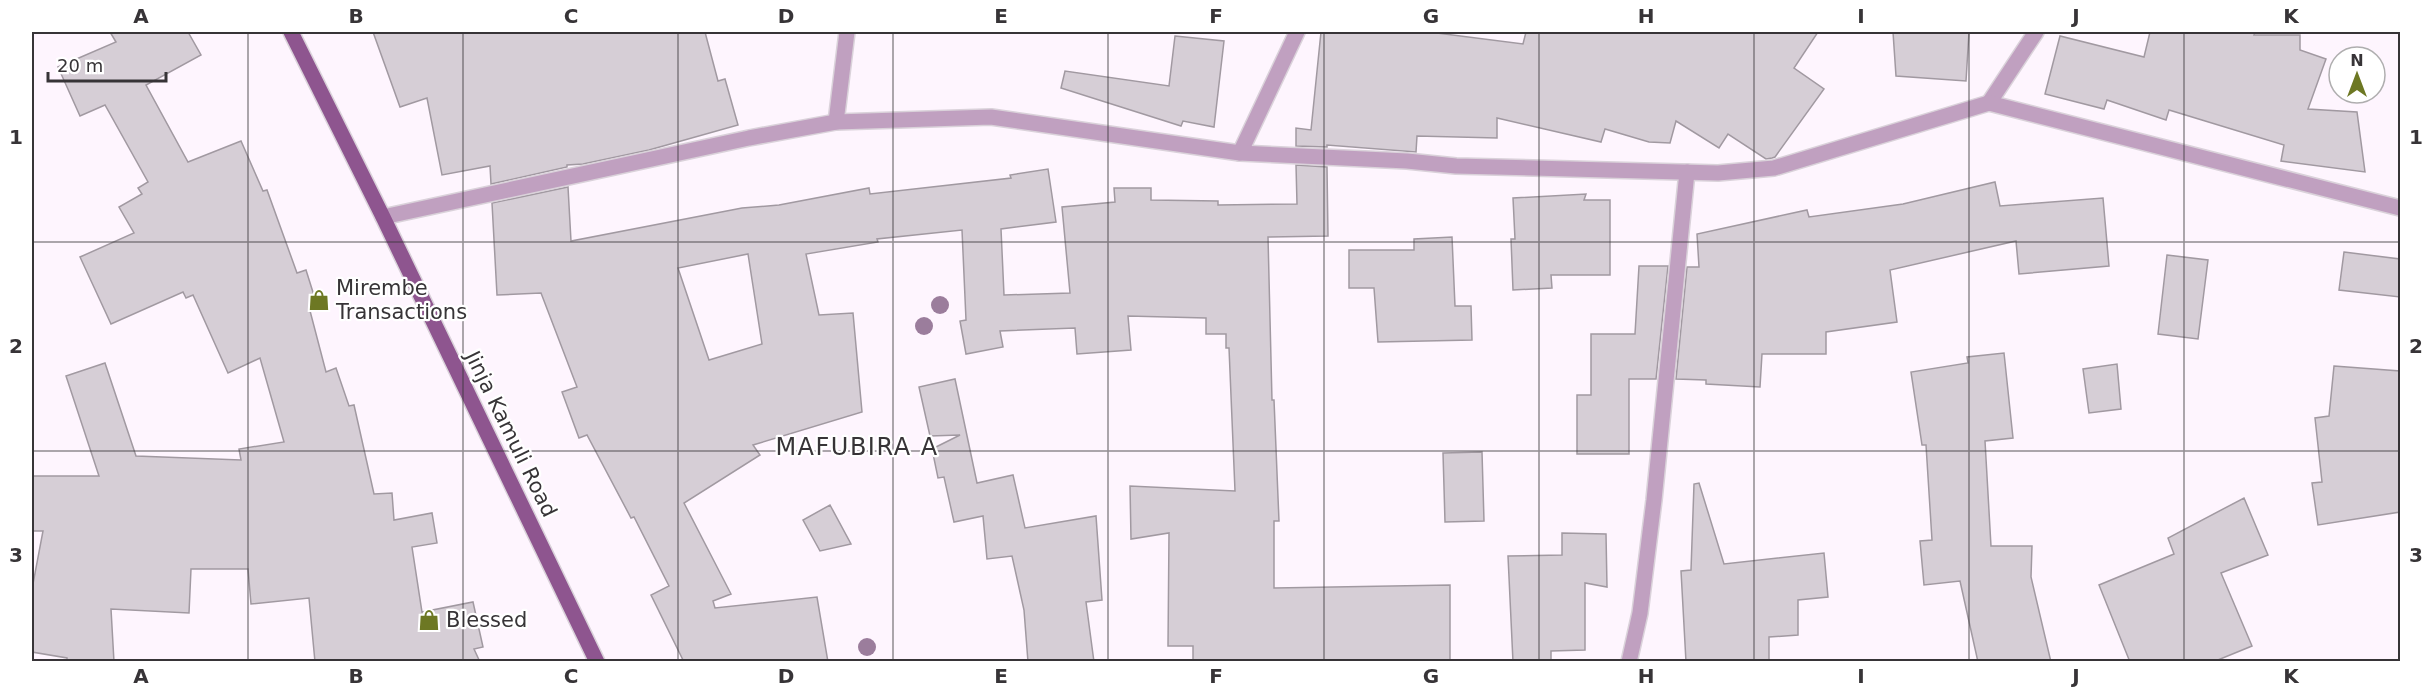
<svg xmlns="http://www.w3.org/2000/svg" width="2432" height="693" font-family="'DejaVu Sans',sans-serif">
  <style>
    .building { fill: #d6ced6; stroke: #a199a1; stroke-width: 1.5; fill-rule: evenodd }
    .lines { fill: none; stroke-linecap: round; stroke-linejoin: round }
    .minor-casing { stroke: #dad2da; stroke-width: 18 }
    .major-casing { stroke: #dad2da; stroke-width: 18 }
    .minor { stroke: #c0a0c0; stroke-width: 15 }
    .major { stroke: #8e558f; stroke-width: 15 }
    .tree { fill: #9b7d9c }
    .grid { fill: none; stroke: #373437; stroke-width: 1.5; stroke-opacity: 0.55 }
    .labels { text-anchor: middle; dominant-baseline: central; stroke-width: 4.5; stroke-linejoin: round; paint-order: stroke }
    .poi-label { font-size: 21px; fill: #373437; stroke: #fff; text-anchor: start }
    .street-label { font-size: 21px; fill: #373437; stroke: #fff }
    .quarter-label { font-size: 24px; letter-spacing: 1.5px; fill: #373437; stroke: #fff }
    .neatline { fill: none; stroke: #373437; stroke-width: 2 }
    .grid-label { font-size: 20px; text-anchor: middle; font-weight: bold; fill: #373437 }
  </style>
  <rect width="100%" height="100%" fill="#fef5fe"/>
  <g class="building">
    <path d="M110 32H188L201 55 146 85 188 162 241 141 263 191 267 190 297 273 306 270 317 305 309 307 326 372 336 368 349 406 354 405 374 494 392 493 394 520 432 513 437 543 412 547 422 612 473 602 483 647 474 649 480 662H315L309 598 251 604 248 569H191L189 613 111 609 114 662H67V658L32 652V589L43 531H32V476H99L66 376 105 363 136 456 241 460 239 449 284 442 260 358 228 373 193 295 186 298 183 292 111 324 80 257 134 233 119 207 142 194 138 188 148 182 105 105 80 116 58 67 116 42Z"/>
    <path d="M373 32H705L718 81 725 79 738 125 649 150 583 164 567 165V167L491 184 490 166 442 175 427 98 400 107Z"/>
    <path d="M1321 32H1429L1523 44 1526 32H1818L1794 68 1824 89 1775 157 1772 158 1766 159 1728 134 1719 148 1676 121 1670 143 1649 142 1605 129 1601 142 1497 118V138L1417 136 1416 152 1327 145V147L1296 146V128L1311 130Z"/>
    <path d="M1893 32H1969L1966 81 1896 76Z"/>
    <path d="M2150 32H2255L2254 35H2300V50L2326 59 2308 109 2357 112 2365 172 2281 161 2284 145 2169 110 2166 120 2107 100 2104 109 2045 94 2060 36 2144 57Z"/>
    <path d="M1175 36 1224 41 1214 127 1183 121 1181 126 1061 88 1065 71 1169 86Z"/>
    <path d="M1296 165 1327 167 1328 236 1268 237 1272 400H1274L1279 521H1274V588L1450 585V662H1193V646H1168L1169 533 1131 539 1130 486 1235 491 1229 348H1226V334H1206V318L1128 316 1131 350 1077 354 1075 328 1000 331 1003 347 966 354 960 321 966 320 962 230 877 239 878 242 806 254 819 315 853 313 862 412 753 445 760 455 684 503 731 594 713 601 715 608 817 597 828 662H684L651 595 669 586 634 517 631 518 587 435 579 438 562 392 577 387 541 293 497 295 492 203 568 187 571 241 742 208 779 205 869 188 870 194 1011 178 1010 175 1048 169 1056 222 1001 229 1004 295 1070 293 1062 207 1115 202 1114 188H1151V200L1218 201V205L1297 204ZM748 254 762 344 709 360 678 268Z"/>
    <path d="M1995 182 2000 206 2103 198 2109 266 2019 274 2016 241 1890 270 1897 322 1826 332V354H1762L1760 387 1706 384V380L1676 379 1687 267H1699L1697 234 1807 210 1809 217 1903 204Z"/>
    <path d="M1586 194 1584 200H1610V275H1551L1552 288 1513 290 1511 239H1515L1513 198Z"/>
    <path d="M1452 237 1455 306H1471L1472 340 1378 342 1374 288H1349V250H1414V239Z"/>
    <path d="M2344 252 2400 259V297L2339 290Z"/>
    <path d="M2167 255 2208 260 2198 339 2158 334Z"/>
    <path d="M1639 266H1668L1656 379H1629V454H1577V395H1591V334H1635Z"/>
    <path d="M2004 353 2013 438 1985 441 1991 546H2032L2031 577 2051 662H1978L1960 581 1924 585 1920 541 1932 540 1926 445H1922L1911 372 1968 363 1967 357Z"/>
    <path d="M2117 364 2121 409 2089 413 2083 369Z"/>
    <path d="M2334 366 2400 371V512L2318 525 2312 483 2322 482 2315 418 2329 416Z"/>
    <path d="M955 379 977 483 1013 475 1025 528 1096 516 1102 600 1086 602 1094 662H1028L1024 610 1012 556 987 559 983 516 954 522 944 477 938 478 932 449 960 435 930 436 919 387Z"/>
    <path d="M1482 452 1484 521 1445 522 1443 453Z"/>
    <path d="M1699 483 1724 564 1824 553 1828 597 1798 600V635L1769 637V662H1686L1681 571 1691 570 1694 484Z"/>
    <path d="M2244 498 2268 555 2221 573 2252 646 2213 662H2130L2099 585 2174 554 2168 538Z"/>
    <path d="M830 505 851 544 820 551 803 520Z"/>
    <path d="M1562 533 1606 534 1607 587 1585 583V650L1551 651V662H1513L1508 556 1562 555Z"/>
  </g>
  <g class="lines">
    <defs>
      <g id="minor">
        <path d="M1989 103 2036 32"/>
        <path d="M836 122 847 32"/>
        <path d="M1240 153 1297 32"/>
        <path d="M383 217 749 138 836 122 991 117 1240 153 1407 161 1456 166 1718 173 1774 168 1989 103 2400 208"/>
        <path d="M1629 662 1640 613 1654 500 1687 172"/>
      </g>
      <path id="major" d="M291 32 383 217 597 662"/>
    </defs>
    <use href="#minor" class="minor-casing"/>
    <use href="#major" class="major-casing"/>
    <use href="#minor" class="minor"/>
    <use href="#major" class="major"/>
  </g>
  <g class="tree">
    <circle cx="940" cy="305" r="9"/>
    <circle cx="924" cy="326" r="9"/>
    <circle cx="867" cy="647" r="9"/>
  </g>
  <path class="grid" d="M248 32V662M463 32V662M678 32V662M893 32V662M1108 32V662M1324 32V662M1539 32V662M1754 32V662M1969 32V662M2184 32V662M32 242H2400M32 451H2400"/>
  <defs>
    <symbol id="shop-bare" viewBox="-9 -9 18 18"><path d="M-5-2.5h2.3a2.7 3.5 0 0 1 5.4 0H5L5.5 6h-11ZM-1.5-2.5h3a1.5 2.3 0 0 0-3 0Z" fill="#6d7823" stroke="#fff" stroke-width="2.5" paint-order="stroke"/></symbol>
  </defs>
  <g fill-rule="evenodd">
    <use href="#shop-bare" x="304" y="285" width="30" height="30"/>
    <use href="#shop-bare" x="414" y="605" width="30" height="30"/>
  </g>
  <g class="labels">
    <g class="poi-label">
      <text x="336" y="288">Mirembe<tspan x="336" dy="24">Transactions</tspan></text>
      <text x="446" y="620">Blessed</text>
    </g>
    <g class="street-label">
      <text transform="translate(511 434) rotate(64)">Jinja Kamuli Road</text>
    </g>
    <g class="quarter-label">
      <text x="857" y="447">MAFUBIRA A</text>
    </g>
  </g>
  <rect width="2432" height="693" fill="none" stroke="#ffffff" stroke-width="66"/>
  <g transform="translate(2357 75)"><circle r="28" fill="#ffffff" stroke="#afaeaf" stroke-width="1.5"/>
  <path d="M0-4.5L10 22L0 15L-10 22Z" fill="#6d7823"/>
  <text y="-9" font-size="16" font-weight="bold" text-anchor="middle" fill="#373437">N</text>
  </g>
  <path d="M48 72v9h118v-9" fill="none" stroke="#373437" stroke-width="3"/>
  <text x="57" y="72" font-size="18" fill="#373437" stroke="#ffffff" stroke-width="4.5" paint-order="stroke">20 m</text>
  <rect x="33" y="33" width="2366" height="627" class="neatline"/>
  <g class="grid-label">
    <text x="141" y="23">A</text>
    <text x="356" y="23">B</text>
    <text x="571" y="23">C</text>
    <text x="786" y="23">D</text>
    <text x="1001" y="23">E</text>
    <text x="1216" y="23">F</text>
    <text x="1431" y="23">G</text>
    <text x="1646" y="23">H</text>
    <text x="1861" y="23">I</text>
    <text x="2076" y="23">J</text>
    <text x="2291" y="23">K</text>
    <text x="16" y="144">1</text>
    <text x="2416" y="144">1</text>
    <text x="16" y="353">2</text>
    <text x="2416" y="353">2</text>
    <text x="16" y="562">3</text>
    <text x="2416" y="562">3</text>
    <text x="141" y="683">A</text>
    <text x="356" y="683">B</text>
    <text x="571" y="683">C</text>
    <text x="786" y="683">D</text>
    <text x="1001" y="683">E</text>
    <text x="1216" y="683">F</text>
    <text x="1431" y="683">G</text>
    <text x="1646" y="683">H</text>
    <text x="1861" y="683">I</text>
    <text x="2076" y="683">J</text>
    <text x="2291" y="683">K</text>
  </g>
</svg>
